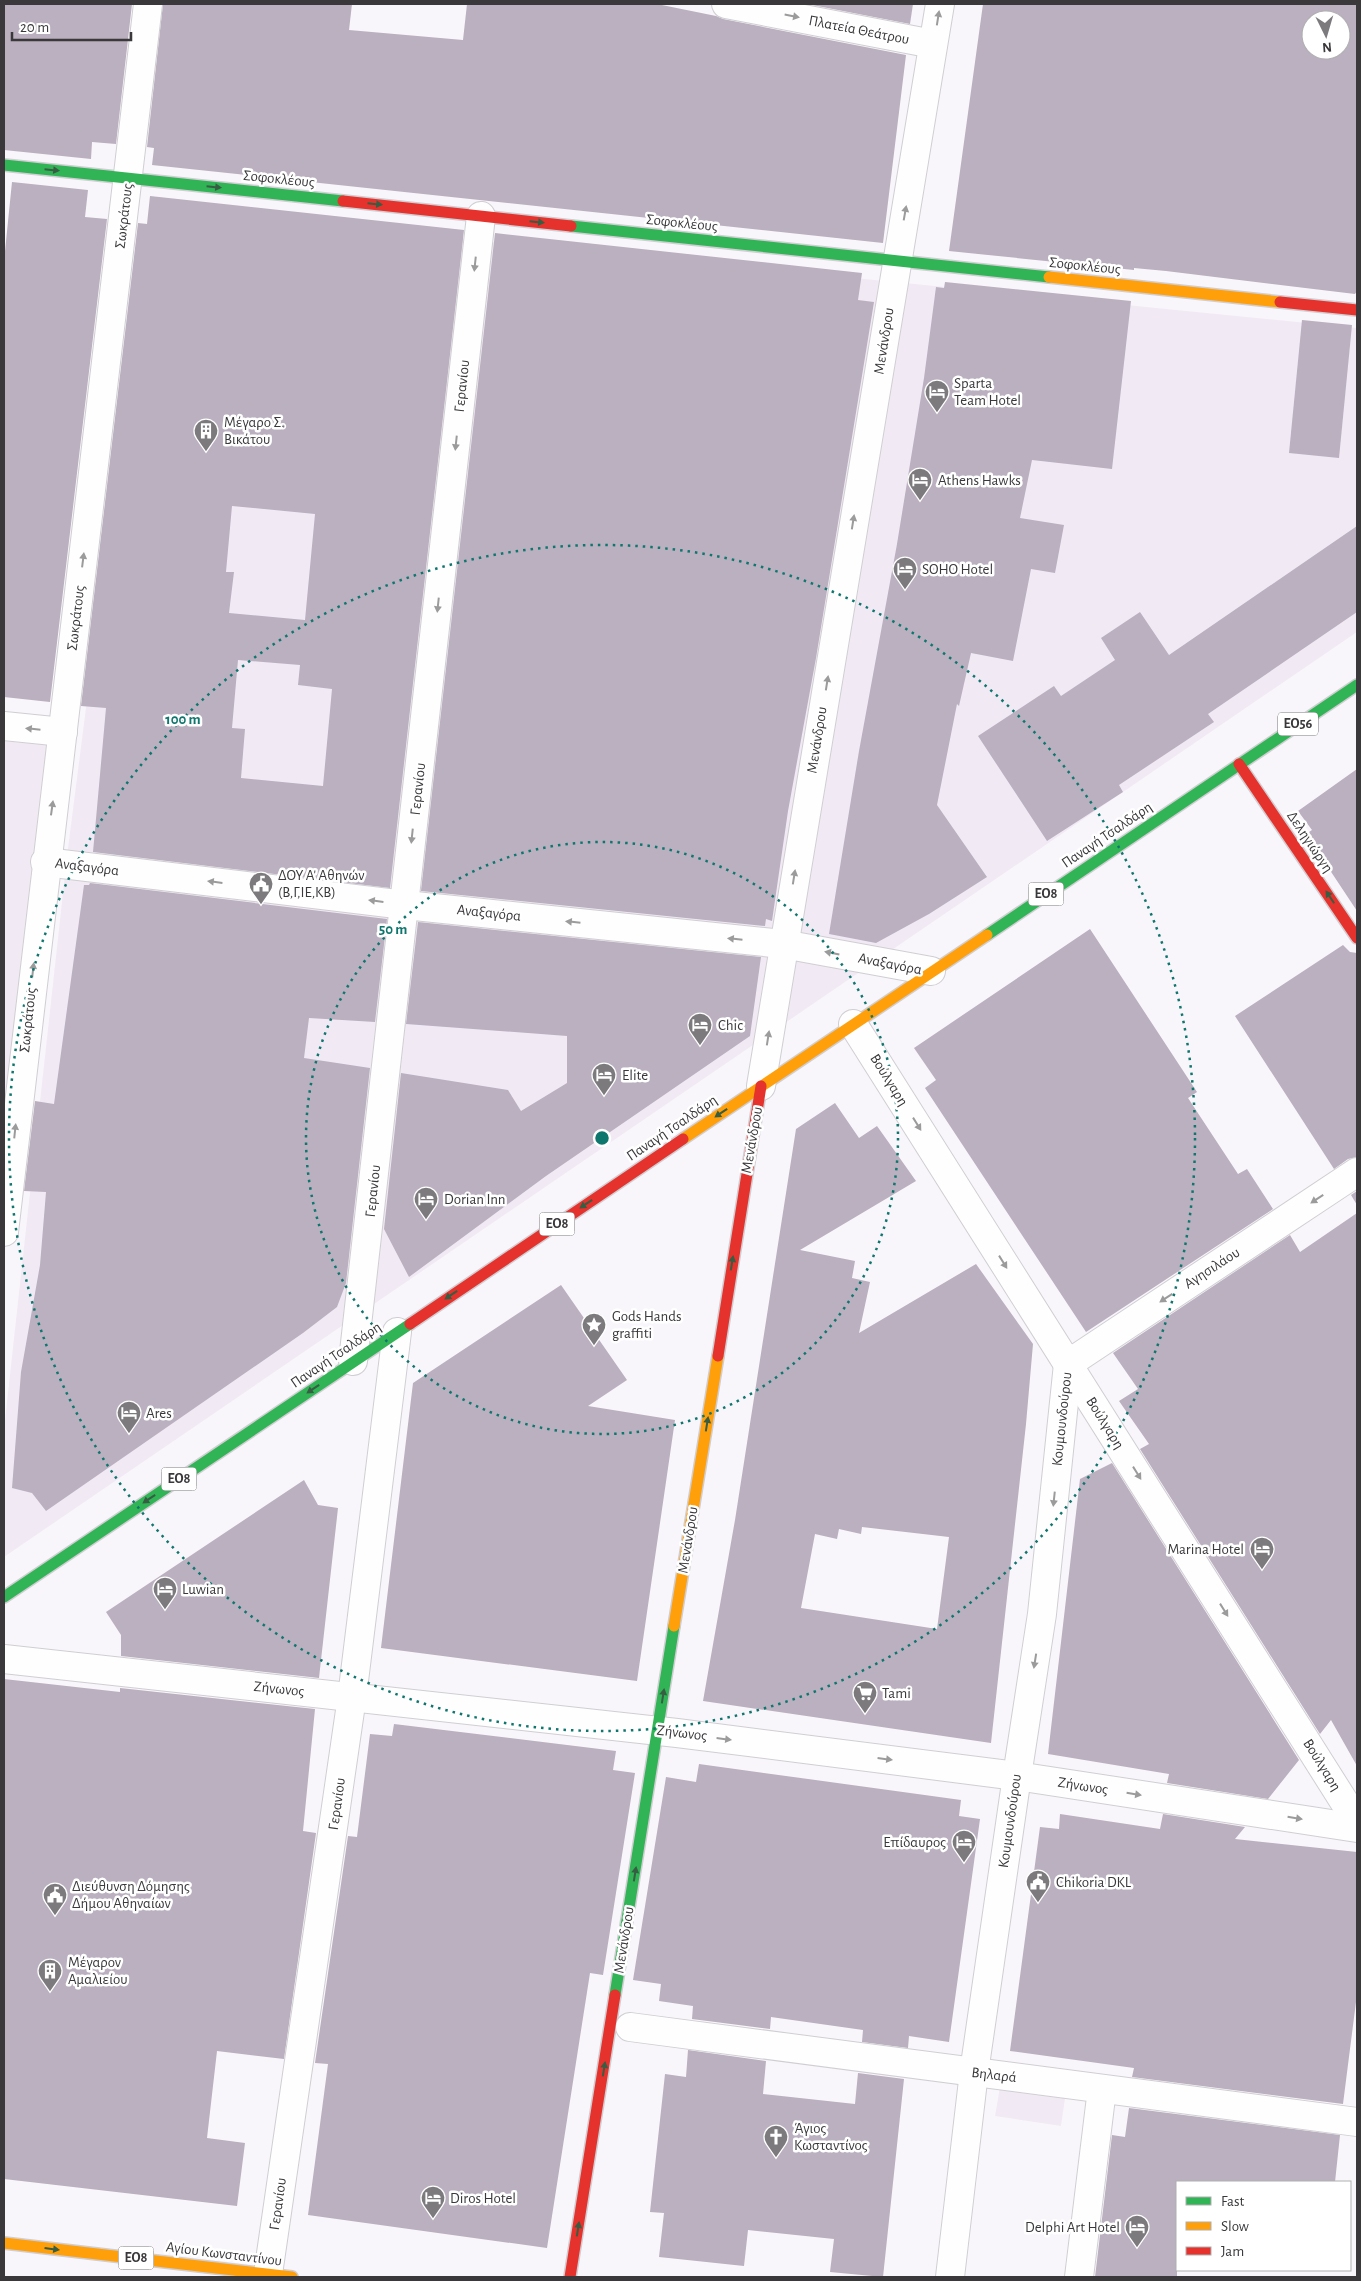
<svg xmlns="http://www.w3.org/2000/svg" width="1361" height="2281" font-family="'Alegreya Sans',sans-serif">
  <style>
    .built { fill: #f1eaf5 }
    .building { fill: #bab0bf; fill-rule: evenodd }
    .lines { fill: none; stroke-linecap: round; stroke-linejoin: round }
    .street-casing { stroke: #d0ced2; stroke-width: 30 }
    .fast-casing { stroke: #d0ced2; stroke-width: 14 }
    .slow-casing { stroke: #d0ced2; stroke-width: 14 }
    .jam-casing { stroke: #d0ced2; stroke-width: 14 }
    .street { stroke: #fefefe; stroke-width: 28 }
    .fast { stroke: #30b455; stroke-width: 11 }
    .slow { stroke: #ff9f0a; stroke-width: 11 }
    .jam { stroke: #e5322d; stroke-width: 11 }
    .oneway { fill: #9c9b9c }
    .oneway2 { fill: #375d43 }
    .ring { fill: none; stroke: #0f766e; stroke-width: 2.5; stroke-dasharray: 2.5 5 }
    .labels { text-anchor: middle; dominant-baseline: central; stroke-width: 5; stroke-linejoin: round; paint-order: stroke }
    .shield { fill: #fff; stroke: #757476; stroke-width: 1 }
    .shield-label { font-size: 14px; font-weight: bold; fill: #3a383b }
    .street-label { font-size: 15px; fill: #3a383b; stroke: #fff }
    .poi-label { font-size: 15px; fill: #3a383b; stroke: #fff; text-anchor: start }
    .centre { fill: #0f766e; stroke: #fff; stroke-width: 2.5 }
    .ring-label { font-size: 15px; text-anchor: middle; font-weight: bold; fill: #0f766e; stroke: #fff; stroke-width: 5; stroke-linejoin: round; paint-order: stroke }
  </style>
  <rect width="100%" height="100%" fill="#f9f6fb"/>
  <g class="built">
    <path d="M150 208 1357 328V632L4 1557V1429L67 856Z"/>
    <path d="M4 741 67 747 4 1208Z"/>
    <path d="M1002 2075 1067 2085 1061 2126 995 2116Z"/>
  </g>
  <g class="building">
    <path d="M4 4H132L116 144 92 142 91 159 4 150Z"/>
    <path d="M163 4H352L349 30 463 40 467 4H657L716 16 723 19 906 55 883 243 152 165 154 148 147 147Z"/>
    <path d="M807 4H913L910 24Z"/>
    <path d="M983 4H1357V291L1355 294 1166 271 1134 268V270L949 251ZM1311 20H1341V50H1311Z"/>
    <path d="M12 182 88 190 85 217 107 219 50 702 4 697V261Z"/>
    <path d="M150 196 464 230 390 888 93 852 106 708 81 706 138 223 147 224ZM232 506 315 514 305 620 229 613 234 572H226ZM238 660 300 665 298 685 332 689 323 786 241 778 245 729 232 728Z"/>
    <path d="M495 233 862 273 858 300 874 302 816 658 788 811 772 921 766 919 765 926 421 891Z"/>
    <path d="M945 282 1131 301 1112 469 1032 460 1020 518 1064 525 1055 573 1031 569 1013 661 971 653 959 706 957 704 937 805 987 877 929 914 876 943 829 934 859 751 897 544 924 378 936 287 944 288Z"/>
    <path d="M1302 320 1352 325 1339 458 1289 453Z"/>
    <path d="M1357 526V612L1208 714 1214 722 1119 785 1123 792 1047 841 978 736 1054 686 1061 696 1115 660 1101 638 1140 612 1169 655Z"/>
    <path d="M1357 769V911L1306 834 1312 830 1298 811Z"/>
    <path d="M90 883 387 919 375 1022 309 1018 304 1058 370 1068 346 1283 337 1307 303 1333 46 1511 32 1493 12 1488 21 1372 40 1265 46 1192 24 1191 35 1101 54 1104 84 885H89Z"/>
    <path d="M418 922 761 957 750 1036 546 1176 409 1277 384 1229 401 1073 508 1090 521 1111 567 1083V1036L406 1024Z"/>
    <path d="M1090 929 1197 1092 1188 1098 1238 1174 1247 1169 1273 1209 1086 1332 925 1088 936 1080 914 1048Z"/>
    <path d="M1343 945 1350 952 1357 953V1157L1348 1159 1334 1169 1235 1016Z"/>
    <path d="M835 1103 859 1138 877 1126 916 1181 800 1250 855 1261 852 1278 870 1282 859 1333 976 1264 1033 1344 1026 1424 991 1743 703 1701 735 1520 796 1129ZM862 1527 949 1537 937 1629 801 1608 815 1534 837 1539 839 1529 861 1534Z"/>
    <path d="M1357 1191V1205L1351 1195Z"/>
    <path d="M1357 1213V1766L1331 1720 1320 1734 1140 1449 1149 1444 1119 1401 1138 1389 1113 1353 1290 1235 1300 1252Z"/>
    <path d="M561 1285 627 1380 588 1406 675 1420 637 1681 381 1648 413 1383Z"/>
    <path d="M1112 1463 1299 1760 1268 1799 1167 1783 1169 1774 1048 1754 1080 1479Z"/>
    <path d="M304 1480 318 1505 338 1508 319 1678 121 1656V1635L106 1612Z"/>
    <path d="M4 1679 120 1692V1688L315 1709 303 1831 316 1833 284 2059 217 2051 207 2138 245 2143 237 2206 4 2179Z"/>
    <path d="M394 1724 616 1751 613 1770 635 1773 603 1975 590 1973 547 2248 308 2215 328 2064 315 2063 348 1836 357 1837 370 1734 392 1736Z"/>
    <path d="M699 1764 961 1800 959 1816 980 1819 949 2042 909 2036 908 2048 862 2042 863 2030 771 2017 770 2029 692 2019 693 2006 659 2001 661 1984 633 1980 666 1777 696 1782Z"/>
    <path d="M1060 1814 1160 1829 1163 1814 1245 1827 1235 1839 1357 1852V1994L1343 2104 1132 2077 1134 2068 1010 2051 1040 1827 1059 1829Z"/>
    <path d="M688 2050 766 2061 763 2094 855 2104 858 2073 904 2079 883 2277 830 2272 834 2239 748 2230 744 2266 659 2257 664 2213 650 2212 665 2074 686 2077Z"/>
    <path d="M1129 2108 1340 2135 1335 2182H1177V2277H1095L1112 2135 1125 2137Z"/>
  </g>
  <g class="lines">
    <defs>
      <g id="street">
        <path d="M726 4 933 44"/>
        <path d="M4 726 63 732"/>
        <path d="M45 862 405 905 783 944 931 971"/>
        <path d="M853 1024 1357 1822"/>
        <path d="M761 1086 940 4"/>
        <path d="M4 1232C50 822 101 413 148 4"/>
        <path d="M353 1361 481 216"/>
        <path d="M4 1659 677 1733 1017 1776 1357 1828"/>
        <path d="M630 2027 1357 2122"/>
        <path d="M268 2274 352 1697 397 1332"/>
        <path d="M950 2277 974 2072 1017 1776 1042 1614 1068 1364 1357 1172"/>
        <path d="M1079 2277 1102 2089"/>
      </g>
      <g id="fast">
        <path d="M4 165 343 201"/>
        <path d="M571 226 1049 277"/>
        <path d="M987 935 1357 685"/>
        <path d="M4 1597 410 1324"/>
        <path d="M615 1995 674 1626"/>
      </g>
      <g id="slow">
        <path d="M1049 277 1280 302"/>
        <path d="M683 1139 987 935"/>
        <path d="M674 1626 718 1356"/>
        <path d="M4 2243 292 2277"/>
      </g>
      <g id="jam">
        <path d="M343 201 571 226"/>
        <path d="M1280 302 1357 310"/>
        <path d="M1239 764 1357 938"/>
        <path d="M410 1324 683 1139"/>
        <path d="M718 1356 761 1086"/>
        <path d="M570 2277 615 1995"/>
      </g>
    </defs>
    <use href="#street" class="street-casing"/>
    <use href="#fast" class="fast-casing"/>
    <use href="#slow" class="slow-casing"/>
    <use href="#jam" class="jam-casing"/>
    <use href="#street" class="street"/>
    <use href="#fast" class="fast"/>
    <use href="#slow" class="slow"/>
    <use href="#jam" class="jam"/>
  </g>
  <defs><path id="oneway-solid" d="M-6-.8H1V-3.2L6.5 0L1 3.2V.8H-6Z" transform="scale(1.25)"/></defs>
  <g class="oneway">
    <use href="#oneway-solid" transform="translate(792 16) rotate(11)"/>
    <use href="#oneway-solid" transform="translate(938 18) rotate(-81)"/>
    <use href="#oneway-solid" transform="translate(905 213) rotate(-80)"/>
    <use href="#oneway-solid" transform="translate(475 264) rotate(96)"/>
    <use href="#oneway-solid" transform="translate(456 443) rotate(96)"/>
    <use href="#oneway-solid" transform="translate(853 522) rotate(-81)"/>
    <use href="#oneway-solid" transform="translate(83 560) rotate(-83)"/>
    <use href="#oneway-solid" transform="translate(438 605) rotate(96)"/>
    <use href="#oneway-solid" transform="translate(827 683) rotate(-81)"/>
    <use href="#oneway-solid" transform="translate(33 729) rotate(-174)"/>
    <use href="#oneway-solid" transform="translate(52 808) rotate(-82)"/>
    <use href="#oneway-solid" transform="translate(412 836) rotate(96)"/>
    <use href="#oneway-solid" transform="translate(794 877) rotate(-81)"/>
    <use href="#oneway-solid" transform="translate(215 882) rotate(-173)"/>
    <use href="#oneway-solid" transform="translate(376 901) rotate(-173)"/>
    <use href="#oneway-solid" transform="translate(573 922) rotate(-174)"/>
    <use href="#oneway-solid" transform="translate(735 939) rotate(-174)"/>
    <use href="#oneway-solid" transform="translate(832 953) rotate(-169)"/>
    <use href="#oneway-solid" transform="translate(33 970) rotate(-84)"/>
    <use href="#oneway-solid" transform="translate(768 1038) rotate(-81)"/>
    <use href="#oneway-solid" transform="translate(917 1124) rotate(58)"/>
    <use href="#oneway-solid" transform="translate(15 1131) rotate(-84)"/>
    <use href="#oneway-solid" transform="translate(1317 1199) rotate(147)"/>
    <use href="#oneway-solid" transform="translate(1003 1262) rotate(58)"/>
    <use href="#oneway-solid" transform="translate(1166 1298) rotate(147)"/>
    <use href="#oneway-solid" transform="translate(1137 1473) rotate(58)"/>
    <use href="#oneway-solid" transform="translate(1054 1499) rotate(96)"/>
    <use href="#oneway-solid" transform="translate(1224 1610) rotate(58)"/>
    <use href="#oneway-solid" transform="translate(1035 1661) rotate(99)"/>
    <use href="#oneway-solid" transform="translate(724 1739) rotate(7)"/>
    <use href="#oneway-solid" transform="translate(885 1759) rotate(7)"/>
    <use href="#oneway-solid" transform="translate(1134 1794) rotate(9)"/>
    <use href="#oneway-solid" transform="translate(1295 1818) rotate(9)"/>
  </g>
  <g class="oneway2">
    <use href="#oneway-solid" transform="translate(52 170) rotate(6)"/>
    <use href="#oneway-solid" transform="translate(214 187) rotate(6)"/>
    <use href="#oneway-solid" transform="translate(375 204) rotate(6)"/>
    <use href="#oneway-solid" transform="translate(537 222) rotate(6)"/>
    <use href="#oneway-solid" transform="translate(1330 897) rotate(-124)"/>
    <use href="#oneway-solid" transform="translate(721 1113) rotate(146)"/>
    <use href="#oneway-solid" transform="translate(586 1204) rotate(146)"/>
    <use href="#oneway-solid" transform="translate(732 1263) rotate(-81)"/>
    <use href="#oneway-solid" transform="translate(451 1295) rotate(146)"/>
    <use href="#oneway-solid" transform="translate(313 1389) rotate(146)"/>
    <use href="#oneway-solid" transform="translate(707 1424) rotate(-81)"/>
    <use href="#oneway-solid" transform="translate(149 1499) rotate(146)"/>
    <use href="#oneway-solid" transform="translate(663 1696) rotate(-81)"/>
    <use href="#oneway-solid" transform="translate(635 1874) rotate(-81)"/>
    <use href="#oneway-solid" transform="translate(604 2069) rotate(-81)"/>
    <use href="#oneway-solid" transform="translate(578 2229) rotate(-81)"/>
    <use href="#oneway-solid" transform="translate(52 2249) rotate(7)"/>
  </g>
  <g class="ring">
    <circle cx="602" cy="1138" r="296"/>
    <circle cx="602" cy="1138" r="593"/>
  </g>
  <defs>
    <symbol id="hotel-pin" viewBox="-11 -11 22 30"><path d="M0 17L-7.5 6A9.5 9.5 0 1 1 7.5 6Z" fill="#7d7a7e" stroke="#fff"/><path d="M-6-4.5h1.5V1H6V5H4.5V3h-9V5H-6ZM-4 0a1.8 1.8 0 1 1 3.6 0ZM.5 0V-2.5h3Q6-2.5 6 0Z" fill="#fff"/></symbol>
    <symbol id="building-pin" viewBox="-11 -11 22 30"><path d="M0 17L-7.5 6A9.5 9.5 0 1 1 7.5 6Z" fill="#7d7a7e" stroke="#fff"/><path d="M-4-6H4V6H1V3H-1V6H-4ZM-2.5-4.3h1.7v1.8h-1.7ZM.8-4.3h1.7v1.8H.8ZM-2.5-1h1.7V.8h-1.7ZM.8-1h1.7V.8H.8Z" fill="#fff"/></symbol>
    <symbol id="civic-pin" viewBox="-11 -11 22 30"><path d="M0 17L-7.5 6A9.5 9.5 0 1 1 7.5 6Z" fill="#7d7a7e" stroke="#fff"/><path d="M-.6-6.5H3V-4.5H.6V-3L4-1V1h2V6H-6V1h2V-1L-.6-3ZM-1.2 2.5V6h2.4V2.5Z" fill="#fff"/></symbol>
    <symbol id="sight-pin" viewBox="-11 -11 22 30"><path d="M0 17L-7.5 6A9.5 9.5 0 1 1 7.5 6Z" fill="#7d7a7e" stroke="#fff"/><path d="M0-6L1.8-2.2L6-1.7L2.9 1.2L3.7 5.4L0 3.3L-3.7 5.4L-2.9 1.2L-6-1.7L-1.8-2.2Z" fill="#fff"/></symbol>
    <symbol id="supermarket-pin" viewBox="-11 -11 22 30"><path d="M0 17L-7.5 6A9.5 9.5 0 1 1 7.5 6Z" fill="#7d7a7e" stroke="#fff"/><path d="M-6-5.5h2.5l.6 2H6L4.5 2H-2.5L-4.4-4H-6ZM-1.5 3.2a1.3 1.3 0 1 0 .1 0ZM3 3.2a1.3 1.3 0 1 0 .1 0Z" fill="#fff"/></symbol>
    <symbol id="church-pin" viewBox="-11 -11 22 30"><path d="M0 17L-7.5 6A9.5 9.5 0 1 1 7.5 6Z" fill="#7d7a7e" stroke="#fff"/><path d="M-1.2-6h2.4v3.5h3.3v2.4h-3.3V6h-2.4V-.1h-3.3v-2.4h3.3Z" fill="#fff"/></symbol>
  </defs>
  <g fill-rule="evenodd">
    <use href="#hotel-pin" x="923" y="378" width="28" height="38"/>
    <use href="#building-pin" x="192" y="417" width="28" height="38"/>
    <use href="#hotel-pin" x="906" y="466" width="28" height="38"/>
    <use href="#hotel-pin" x="891" y="555" width="28" height="38"/>
    <use href="#civic-pin" x="247" y="870" width="28" height="38"/>
    <use href="#hotel-pin" x="686" y="1011" width="28" height="38"/>
    <use href="#hotel-pin" x="590" y="1061" width="28" height="38"/>
    <use href="#hotel-pin" x="412" y="1185" width="28" height="38"/>
    <use href="#sight-pin" x="580" y="1311" width="28" height="38"/>
    <use href="#hotel-pin" x="115" y="1399" width="28" height="38"/>
    <use href="#hotel-pin" x="1248" y="1535" width="28" height="38"/>
    <use href="#hotel-pin" x="151" y="1575" width="28" height="38"/>
    <use href="#supermarket-pin" x="851" y="1679" width="28" height="38"/>
    <use href="#hotel-pin" x="950" y="1828" width="28" height="38"/>
    <use href="#civic-pin" x="1024" y="1868" width="28" height="38"/>
    <use href="#civic-pin" x="41" y="1881" width="28" height="38"/>
    <use href="#building-pin" x="36" y="1957" width="28" height="38"/>
    <use href="#church-pin" x="762" y="2123" width="28" height="38"/>
    <use href="#hotel-pin" x="419" y="2184" width="28" height="38"/>
    <use href="#hotel-pin" x="1123" y="2213" width="28" height="38"/>
  </g>
  <g class="labels">
    <g class="shield">
      <rect x="1278" y="712.5" width="40" height="23" rx="4"/>
      <rect x="1028.5" y="882.5" width="35" height="23" rx="4"/>
      <rect x="539.5" y="1212.5" width="35" height="23" rx="4"/>
      <rect x="161.5" y="1467.5" width="35" height="23" rx="4"/>
      <rect x="118.5" y="2246.5" width="35" height="23" rx="4"/>
    </g>
    <g class="shield-label">
      <text x="1298" y="724">ΕΟ56</text>
      <text x="1046" y="894">ΕΟ8</text>
      <text x="557" y="1224">ΕΟ8</text>
      <text x="179" y="1479">ΕΟ8</text>
      <text x="136" y="2258">ΕΟ8</text>
    </g>
    <g class="street-label">
      <text transform="translate(859 30) rotate(11)">Πλατεία Θεάτρου</text>
      <text transform="translate(279 179) rotate(6)">Σοφοκλέους</text>
      <text transform="translate(124 216) rotate(-83)">Σωκράτους</text>
      <text transform="translate(682 223) rotate(6)">Σοφοκλέους</text>
      <text transform="translate(1085 266) rotate(6)">Σοφοκλέους</text>
      <text transform="translate(884 341) rotate(-81)">Μενάνδρου</text>
      <text transform="translate(462 386) rotate(-84)">Γερανίου</text>
      <text transform="translate(76 618) rotate(-83)">Σωκράτους</text>
      <text transform="translate(817 740) rotate(-81)">Μενάνδρου</text>
      <text transform="translate(418 789) rotate(-84)">Γερανίου</text>
      <text transform="translate(1107 835) rotate(-34)">Παναγή Τσαλδάρη</text>
      <text transform="translate(1310 842) rotate(56)">Δεληγιώργη</text>
      <text transform="translate(87 867) rotate(7)">Αναξαγόρα</text>
      <text transform="translate(489 913) rotate(6)">Αναξαγόρα</text>
      <text transform="translate(890 964) rotate(11)">Αναξαγόρα</text>
      <text transform="translate(28 1020) rotate(-84)">Σωκράτους</text>
      <text transform="translate(889 1080) rotate(58)">Βούλγαρη</text>
      <text transform="translate(672 1128) rotate(-34)">Παναγή Τσαλδάρη</text>
      <text transform="translate(752 1140) rotate(-80)">Μενάνδρου</text>
      <text transform="translate(373 1191) rotate(-84)">Γερανίου</text>
      <text transform="translate(1212 1268) rotate(-33)">Αγησιλάου</text>
      <text transform="translate(336 1355) rotate(-34)">Παναγή Τσαλδάρη</text>
      <text transform="translate(1062 1419) rotate(-84)">Κουμουνδούρου</text>
      <text transform="translate(1105 1423) rotate(58)">Βούλγαρη</text>
      <text transform="translate(688 1540) rotate(-81)">Μενάνδρου</text>
      <text transform="translate(279 1689) rotate(6)">Ζήνωνος</text>
      <text transform="translate(682 1733) rotate(7)">Ζήνωνος</text>
      <text transform="translate(1322 1765) rotate(58)">Βούλγαρη</text>
      <text transform="translate(1083 1786) rotate(9)">Ζήνωνος</text>
      <text transform="translate(337 1804) rotate(-82)">Γερανίου</text>
      <text transform="translate(1010 1821) rotate(-82)">Κουμουνδούρου</text>
      <text transform="translate(624 1940) rotate(-81)">Μενάνδρου</text>
      <text transform="translate(994 2075) rotate(7)">Βηλαρά</text>
      <text transform="translate(278 2204) rotate(-82)">Γερανίου</text>
      <text transform="translate(224 2254) rotate(7)">Αγίου Κωνσταντίνου</text>
    </g>
    <g class="poi-label">
      <text x="954" y="383">Sparta<tspan x="954" dy="17">Team Hotel</tspan></text>
      <text x="224" y="422">Μέγαρο Σ.<tspan x="224" dy="17">Βικάτου</tspan></text>
      <text x="938" y="480">Athens Hawks</text>
      <text x="922" y="569">SOHO Hotel</text>
      <text x="278" y="875">ΔΟΥ Α' Αθηνών<tspan x="278" dy="17">(Β,Γ,ΙΕ,ΚΒ)</tspan></text>
      <text x="718" y="1025">Chic</text>
      <text x="622" y="1075">Elite</text>
      <text x="444" y="1199">Dorian Inn</text>
      <text x="612" y="1316">Gods Hands<tspan x="612" dy="17">graffiti</tspan></text>
      <text x="146" y="1413">Ares</text>
      <text x="1244" y="1549" text-anchor="end">Marina Hotel</text>
      <text x="182" y="1589">Luwian</text>
      <text x="882" y="1693">Tami</text>
      <text x="946" y="1842" text-anchor="end">Επίδαυρος</text>
      <text x="1056" y="1882">Chikoria DKL</text>
      <text x="72" y="1886">Διεύθυνση Δόμησης<tspan x="72" dy="17">Δήμου Αθηναίων</tspan></text>
      <text x="68" y="1962">Μέγαρον<tspan x="68" dy="17">Αμαλιείου</tspan></text>
      <text x="794" y="2128">Άγιος<tspan x="794" dy="17">Κωσταντίνος</tspan></text>
      <text x="450" y="2198">Diros Hotel</text>
      <text x="1120" y="2227" text-anchor="end">Delphi Art Hotel</text>
    </g>
  </g>
  <circle cx="602" cy="1138" r="8" class="centre"/>
  <g class="ring-label">
    <text x="183" y="724">100 m</text>
    <text x="393" y="934">50 m</text>
  </g>
  <rect width="1361" height="2281" fill="none" stroke="#3a383b" stroke-width="10"/>
  <rect x="1176" y="2181" width="175" height="90" fill="#ffffff" stroke="#b0afb1"/>
  <rect x="1186" y="2197" width="25" height="8" fill="#30b455" stroke="#b0afb1"/>
  <text x="1221" y="2206" font-size="15" fill="#3a383b">Fast</text>
  <rect x="1186" y="2222" width="25" height="8" fill="#ff9f0a" stroke="#b0afb1"/>
  <text x="1221" y="2231" font-size="15" fill="#3a383b">Slow</text>
  <rect x="1186" y="2247" width="25" height="8" fill="#e5322d" stroke="#b0afb1"/>
  <text x="1221" y="2256" font-size="15" fill="#3a383b">Jam</text>
  <g transform="translate(1326 35) rotate(175)"><circle r="24" fill="#ffffff" stroke="#b0afb1"/>
  <path d="M0-4L9 19L0 12L-9 19Z" fill="#7d7a7e"/>
  <text y="-8" font-size="14" font-weight="bold" text-anchor="middle" fill="#3a383b">N</text>
  </g>
  <path d="M12 32v8h119v-8" fill="none" stroke="#3a383b" stroke-width="2.5"/>
  <text x="20" y="32" font-size="15" fill="#3a383b" stroke="#ffffff" stroke-width="4" paint-order="stroke">20 m</text>
</svg>
